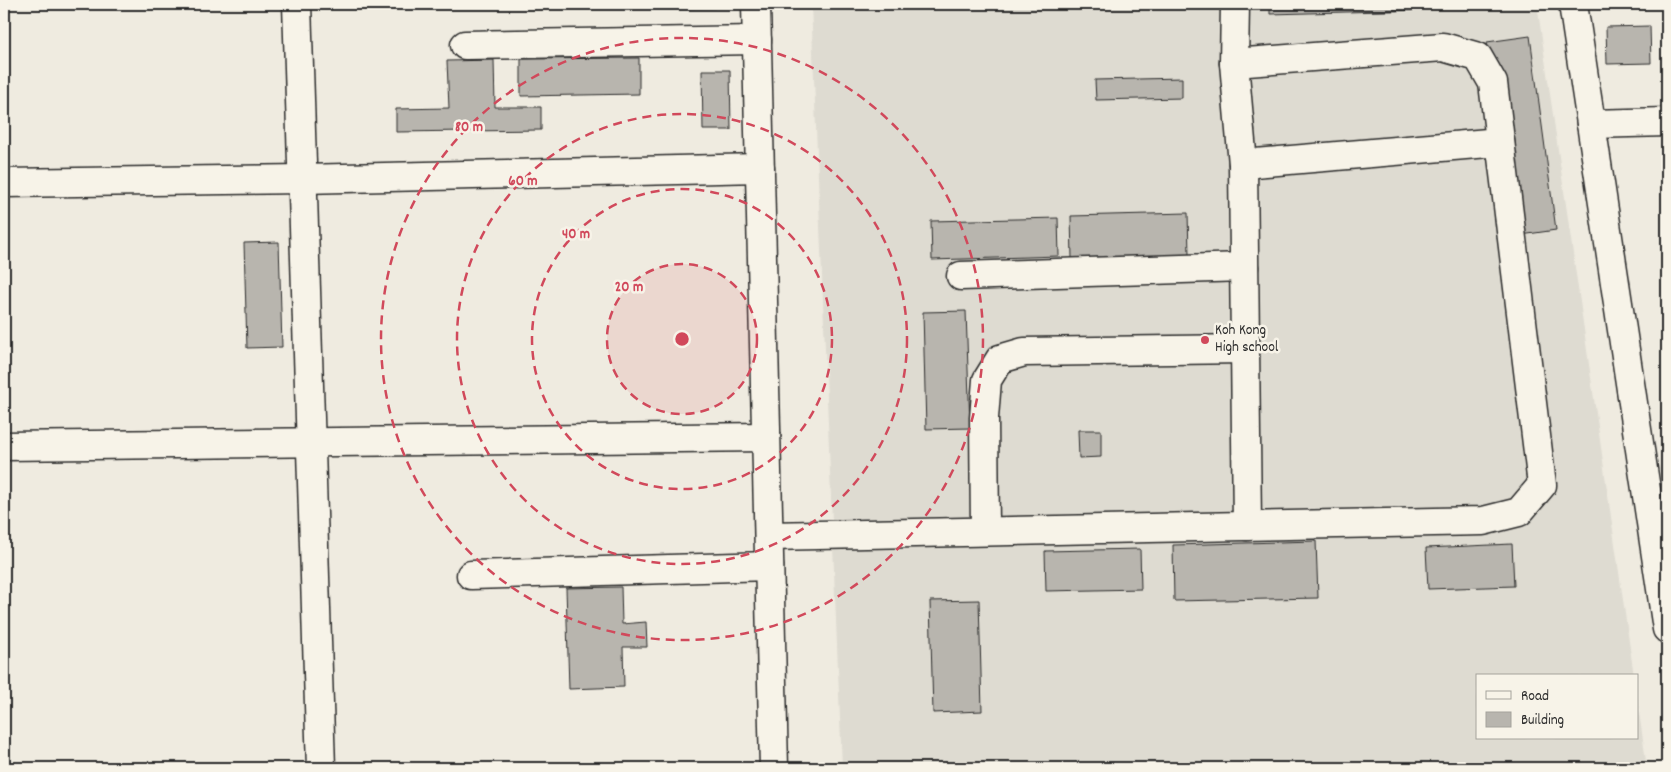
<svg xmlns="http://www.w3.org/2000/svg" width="1671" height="772" font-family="Dekko,sans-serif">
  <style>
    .built { fill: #dedbd1 }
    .building { fill: #b8b5ae; stroke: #2b2b2b }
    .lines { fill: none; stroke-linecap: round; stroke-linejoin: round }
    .minor-casing { stroke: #2b2b2b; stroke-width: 31 }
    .minor { stroke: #f7f3e8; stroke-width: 28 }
    .ring { fill: none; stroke: #d1495b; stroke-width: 2.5; stroke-dasharray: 9 6 }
    .poi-dot { fill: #d1495b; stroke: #f7f3e8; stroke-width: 2 }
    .labels { text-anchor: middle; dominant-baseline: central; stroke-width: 5; stroke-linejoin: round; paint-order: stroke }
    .poi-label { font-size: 15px; fill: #2b2b2b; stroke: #f7f3e8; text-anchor: start }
    .centre { fill: #d1495b; stroke: #f7f3e8; stroke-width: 2.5 }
    .ring-label { font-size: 15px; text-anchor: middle; font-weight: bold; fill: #d1495b; stroke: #f7f3e8; stroke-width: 5; stroke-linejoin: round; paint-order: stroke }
  </style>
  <rect width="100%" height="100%" fill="#efebe0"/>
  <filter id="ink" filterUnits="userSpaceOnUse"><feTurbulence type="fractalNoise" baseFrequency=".02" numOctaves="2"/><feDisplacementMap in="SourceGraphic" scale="10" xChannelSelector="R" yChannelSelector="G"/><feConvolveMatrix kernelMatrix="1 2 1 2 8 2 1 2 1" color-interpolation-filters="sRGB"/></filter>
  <g filter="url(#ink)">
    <path class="built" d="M811 4H1537L1634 676H1477V738H1637V698L1647 768H842Z"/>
    <g class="building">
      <path d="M678 4H715V8L678 9Z"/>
      <path d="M1270 4H1422V10L1270 14Z"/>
      <path d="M1650 26 1651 63 1607 64 1606 27Z"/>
      <path d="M1530 36 1556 230 1514 236 1487 42Z"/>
      <path d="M639 58V94L521 96V59Z"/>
      <path d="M494 60 495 107H541V130L396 132V109L449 108 447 61Z"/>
      <path d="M702 70H730L731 130H703Z"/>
      <path d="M1182 78V98L1096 100 1095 80Z"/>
      <path d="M1188 213 1189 255 1072 258 1071 216Z"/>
      <path d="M1058 218 1059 256 932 260 931 221Z"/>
      <path d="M279 242 282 347 247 348 244 243Z"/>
      <path d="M966 311 970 428 926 429 923 312Z"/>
      <path d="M1078 430H1101V457L1079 458Z"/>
      <path d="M1316 541 1318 598 1174 601 1173 545Z"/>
      <path d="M1512 544 1514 586 1428 589 1426 548Z"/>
      <path d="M1140 549 1141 589 1046 591 1045 551Z"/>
      <path d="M621 587 622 624 646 622 647 647H623L624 687 569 689 566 588Z"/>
      <path d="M979 600 982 711 933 713 930 601Z"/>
    </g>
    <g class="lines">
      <defs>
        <g id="minor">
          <path d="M297 4 321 768"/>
          <path d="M756 4 774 768"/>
          <path d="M1235 4 1234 63 1243 164 1247 526"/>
          <path d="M1573 4 1667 629"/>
          <path d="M465 45 757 40"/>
          <path d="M1591 124 1667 122"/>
          <path d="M1243 164 1500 142"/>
          <path d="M4 183 303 179 760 168"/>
          <path d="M961 276 1244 267"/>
          <path d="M4 446 766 437"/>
          <path d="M985 531 984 418 987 380 1000 359 1024 352 1245 349"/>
          <path d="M769 536 1483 521 1519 512 1542 485 1493 83 1478 57 1443 47 1234 63"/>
          <path d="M471 575 769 566"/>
        </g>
      </defs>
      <use href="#minor" class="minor-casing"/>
      <use href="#minor" class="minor"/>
    </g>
  </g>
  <circle cx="682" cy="339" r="75" fill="#d1495b" fill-opacity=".12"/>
  <g class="ring">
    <circle cx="682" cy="339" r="75"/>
    <circle cx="682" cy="339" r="150"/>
    <circle cx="682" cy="339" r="225"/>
    <circle cx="682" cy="339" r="301"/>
  </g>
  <circle class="poi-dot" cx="1205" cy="340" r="5"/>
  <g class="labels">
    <g class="poi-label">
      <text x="1215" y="331">Koh Kong<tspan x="1215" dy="17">High school</tspan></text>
    </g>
  </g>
  <circle cx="682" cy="339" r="8" class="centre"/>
  <g class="ring-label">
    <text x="469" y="131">80 m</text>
    <text x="523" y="185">60 m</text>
    <text x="576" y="238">40 m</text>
    <text x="629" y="291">20 m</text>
  </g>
  <rect width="1671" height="772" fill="none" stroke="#f7f3e8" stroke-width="20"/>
  <rect x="10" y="10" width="1651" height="752" fill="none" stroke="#2b2b2b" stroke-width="2" filter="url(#ink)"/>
  <rect x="1476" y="674" width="162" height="65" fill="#f7f3e8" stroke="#a5a39c"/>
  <rect x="1486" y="691" width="25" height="8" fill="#f7f3e8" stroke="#a5a39c"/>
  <text x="1521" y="700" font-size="15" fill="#2b2b2b">Road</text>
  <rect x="1486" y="712" width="25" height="15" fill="#b8b5ae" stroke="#a5a39c"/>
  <text x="1521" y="724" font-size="15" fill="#2b2b2b">Building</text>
</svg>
